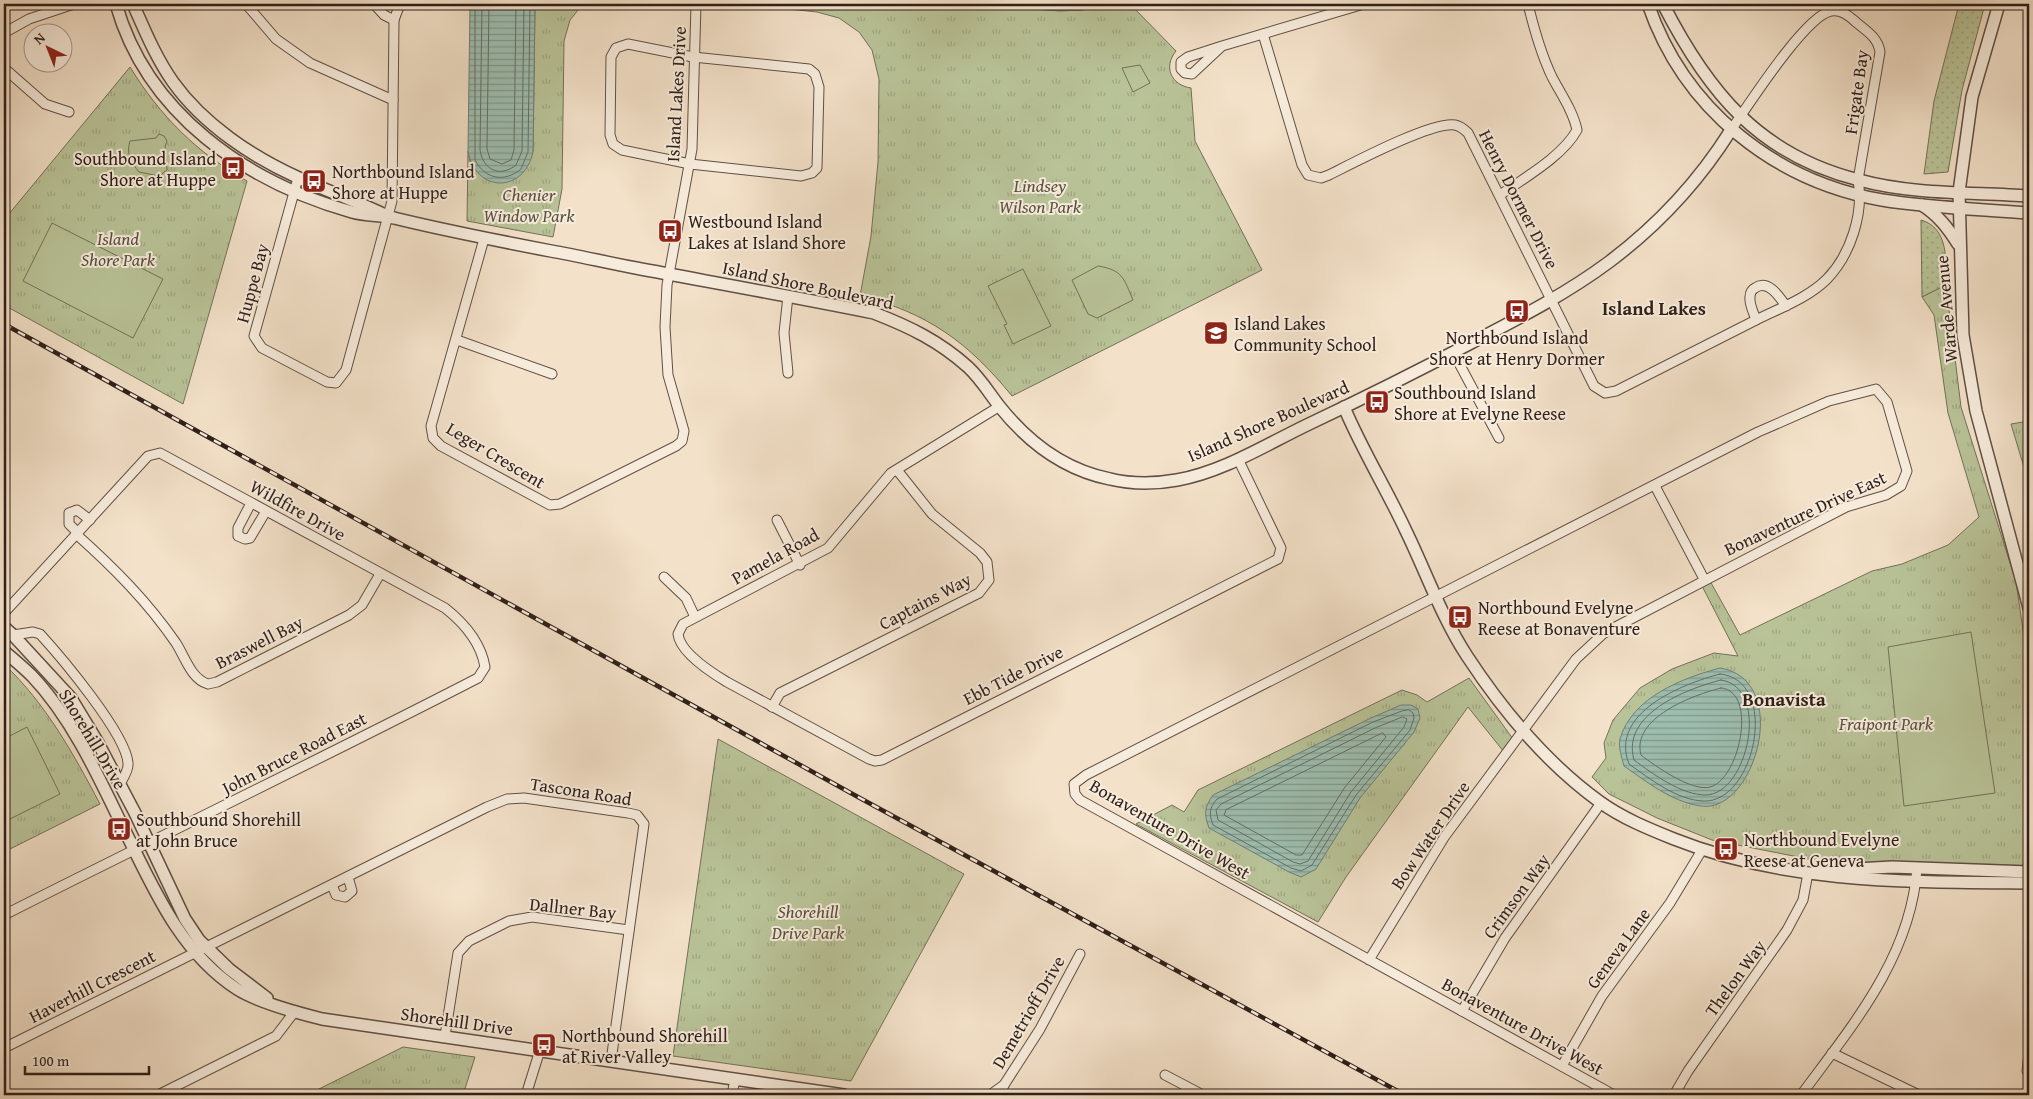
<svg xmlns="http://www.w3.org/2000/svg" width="2033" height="1099" font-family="'Gentium Book Plus',serif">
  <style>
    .grass { fill: url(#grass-dots); stroke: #747158 }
    .park { fill: url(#park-tufts); stroke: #747158 }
    .pitch { fill: #b9c398; stroke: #747158 }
    .water { fill: url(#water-rules); stroke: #717e74 }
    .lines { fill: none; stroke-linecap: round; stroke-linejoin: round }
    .shore { stroke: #666e64; stroke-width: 1 }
    .minor-casing { stroke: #605045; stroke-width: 11 }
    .tertiary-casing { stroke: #605045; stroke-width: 14 }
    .minor { stroke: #f7ecdc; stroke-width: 9 }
    .tertiary { stroke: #f7ecdc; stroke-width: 11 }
    .rail-casing { stroke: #2f1f19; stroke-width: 4.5 }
    .rail { stroke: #f7ecdc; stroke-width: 2.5; stroke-dasharray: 8; stroke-linecap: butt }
    .labels { text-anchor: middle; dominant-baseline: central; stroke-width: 4; stroke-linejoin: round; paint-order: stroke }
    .street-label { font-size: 18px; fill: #2f1f19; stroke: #f7ecdc }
    .poi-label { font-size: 18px; fill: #2f1f19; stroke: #f7ecdc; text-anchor: start }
    .park-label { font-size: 18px; font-style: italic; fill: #58503f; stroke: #f7ecdc }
    .neighbourhood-label { font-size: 19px; font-weight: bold; fill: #2f1f19; stroke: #f7ecdc }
  </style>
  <defs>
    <pattern id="grass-dots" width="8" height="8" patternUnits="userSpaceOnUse" patternTransform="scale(1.25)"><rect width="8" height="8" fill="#b9c398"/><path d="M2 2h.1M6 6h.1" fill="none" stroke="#9fa782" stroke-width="1.8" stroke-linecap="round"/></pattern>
    <pattern id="park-tufts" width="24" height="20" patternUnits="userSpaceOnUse" patternTransform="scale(1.25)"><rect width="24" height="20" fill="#b9c398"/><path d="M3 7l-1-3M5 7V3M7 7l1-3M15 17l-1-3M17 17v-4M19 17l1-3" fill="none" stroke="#9fa782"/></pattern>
    <pattern id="water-rules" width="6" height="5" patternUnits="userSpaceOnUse" patternTransform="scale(1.25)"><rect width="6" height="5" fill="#9dbeb0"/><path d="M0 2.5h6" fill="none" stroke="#809a8e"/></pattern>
  </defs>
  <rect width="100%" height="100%" fill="#f3e1c9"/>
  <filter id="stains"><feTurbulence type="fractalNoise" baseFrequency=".004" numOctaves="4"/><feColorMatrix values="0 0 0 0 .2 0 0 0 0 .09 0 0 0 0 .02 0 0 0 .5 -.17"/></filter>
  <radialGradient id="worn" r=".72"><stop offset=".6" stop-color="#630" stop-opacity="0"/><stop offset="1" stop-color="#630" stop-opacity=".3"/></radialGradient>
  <g class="grass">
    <path d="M1959 4H1985L1962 90 1948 172 1924 174 1934 101Z"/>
    <path d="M1921 220C1949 228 1946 261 1946 285L1922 297Z"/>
  </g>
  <g class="park">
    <path d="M535 4H583L570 20 564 41 562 189 553 237 467 221 468 151 470 162 533 152Z"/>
    <path d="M741 4H992L1059 11 1082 10 1112 4H1130L1176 51C1163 67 1171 85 1191 88L1195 141 1262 270 1012 396C969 343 927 312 860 296L871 236 878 162 879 79 872 50 859 32 839 18 817 12Z"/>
    <path d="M130 67C160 116 197 153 247 181L183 404 4 305V220Z"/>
    <path d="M1946 285 1961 407 2016 582 2029 671V873L1824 862 1712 840 1657 818 1609 794 1592 777 1606 758 1604 743 1613 720 1640 688 1672 669 1714 653 1738 656 1702 586 1710 581 1740 635 1872 571 1902 564 1948 545 1979 517 1948 413 1934 315 1922 297Z"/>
    <path d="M2029 421V484L2011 424Z"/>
    <path d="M4 664C46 704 73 753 100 804L4 852Z"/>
    <path d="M1469 678 1513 739 1504 752 1468 707 1346 877 1318 922 1136 824 1172 805 1184 812 1198 790 1402 690 1417 695 1427 702Z"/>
    <path d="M718 739 964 874 851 1081 673 1056Z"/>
    <path d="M403 1047 475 1057 463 1095H307Z"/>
  </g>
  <g class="pitch">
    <path d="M1140 65 1150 83 1133 92 1122 68Z"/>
    <path d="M159 134 164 136 167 141 165 147 167 170 159 176 139 172C131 162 126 154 130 141L156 138Z"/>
    <path d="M52 223 163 279 133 338 23 281Z"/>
    <path d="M1098 266C1123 270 1124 279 1133 300L1097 318 1088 314 1072 280Z"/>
    <path d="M1023 269 1051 326 1013 344 1004 325 1007 324 988 286Z"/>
    <path d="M1971 632 1995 793 1904 806 1888 647Z"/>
    <path d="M27 727 60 794 4 822V739Z"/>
  </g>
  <g class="water">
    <path d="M470 4H535L533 152C524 194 475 193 468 151Z"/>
    <path d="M992 4H1112C1072 16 1033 9 992 4Z"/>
    <path d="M1720 668C1793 680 1755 814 1701 806 1672 802 1647 782 1624 766 1622 758 1618 747 1620 739 1632 697 1683 678 1720 668Z"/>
    <path d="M1401 705H1411L1418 709 1420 718 1414 732 1360 798 1316 869 1301 877 1289 872 1209 828C1204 814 1204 808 1213 795L1371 718Z"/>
  </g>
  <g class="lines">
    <g class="shore">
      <path d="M475 4V160C485 179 504 183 521 169L528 152 530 4"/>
      <path d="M482 4 480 150C483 170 500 178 516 165L522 151 524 4"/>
      <path d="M489 4 487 149 490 159 502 164 511 160 514 150 516 4"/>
      <path d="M1029 4 1059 6 1088 4"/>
      <path d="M1720 674C1781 680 1755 804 1703 801 1677 800 1650 779 1629 764 1609 713 1682 684 1720 674Z"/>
      <path d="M1721 680C1771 687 1748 794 1706 795 1681 795 1653 774 1634 760 1621 714 1686 689 1721 680Z"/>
      <path d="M1721 688C1758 691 1740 779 1710 787 1692 792 1655 766 1641 755 1631 718 1693 695 1721 688Z"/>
      <path d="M1409 710 1413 713 1414 718 1410 730 1356 795 1312 865 1301 871 1291 868 1213 825C1209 814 1209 808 1217 799L1373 722 1402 711Z"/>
      <path d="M1403 717 1407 719 1404 727 1351 792 1308 861 1300 864 1293 862 1218 820 1216 810 1221 804 1375 728Z"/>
      <path d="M1383 733 1386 737 1345 787 1302 855H1296L1224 815 1226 810Z"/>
    </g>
    <defs>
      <g id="minor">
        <path d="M246 4 276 39 310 63 393 100"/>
        <path d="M374 4 384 15 394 20"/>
        <path d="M4 33 29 19 74 4"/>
        <path d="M1263 34 1302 165 1308 175 1321 178 1329 175C1353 163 1432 121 1455 125 1460 126 1464 129 1468 133L1594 386 1605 393 1616 391C1661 368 1707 345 1752 322 1777 309 1807 299 1827 279 1851 254 1864 213 1858 180L1880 52C1878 38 1868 32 1857 23 1850 17 1842 9 1831 11 1805 16 1748 106 1731 130"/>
        <path d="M628 44 693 57 809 69 815 74 819 87 817 168 812 173 801 176 690 164 622 150 613 144 610 135 611 57 616 48Z"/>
        <path d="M1222 46 1188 57 1181 62V69L1185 73 1192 74 1222 46 1364 4"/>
        <path d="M4 68 45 104 69 112"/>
        <path d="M298 178 254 336 262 348 327 382 336 383 346 370 392 201 394 20 400 4"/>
        <path d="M1500 195C1524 178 1563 156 1577 130 1573 111 1561 94 1552 77 1541 54 1534 29 1528 4"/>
        <path d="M484 239 431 426 433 438 441 446 550 505 560 504 676 446 682 441 684 431 668 375 665 327 667 285 692 149 696 4"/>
        <path d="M1756 320C1754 313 1749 305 1750 297 1750 293 1751 290 1755 288 1768 279 1779 296 1786 306"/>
        <path d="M457 340 552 374"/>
        <path d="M1453 352 1499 438"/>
        <path d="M788 373 784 333 788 296"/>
        <path d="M1000 406 891 473 828 548 683 624 678 634C680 653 712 673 727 682L869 759 875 761 882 760 1278 559 1281 548 1238 459"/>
        <path d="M1655 486 1704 579"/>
        <path d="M251 503 238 528V536L245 539 250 538 266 511"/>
        <path d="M777 520 800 565"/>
        <path d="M78 533 69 524V513L77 510 90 520"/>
        <path d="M76 534C114 568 147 601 176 643 185 657 191 679 208 684L217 682 349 615 362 605 380 574"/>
        <path d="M664 577 686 598 695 617"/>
        <path d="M4 613 148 456 160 453 445 608C464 623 481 643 485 667L478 678C321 759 162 835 4 915"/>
        <path d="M13 635 33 632 40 634C61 657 126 734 128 763 129 770 123 778 120 784"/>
        <path d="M772 707 780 693 979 593 989 580 987 562 980 553 932 514 897 470"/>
        <path d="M332 885 336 895 345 897 352 891 348 877"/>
        <path d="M1369 960 1445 836 1576 659 1604 633 1846 507 1886 495 1901 486 1907 471 1887 402 1876 389 1829 401 1758 432 1086 775 1074 784 1075 794 1080 800C1258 898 1436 996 1614 1095"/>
        <path d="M1462 1011 1505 938 1601 803"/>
        <path d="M445 1036 458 953 469 941 509 921 532 917 629 930"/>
        <path d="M4 1048 487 807 507 799 524 798 628 813 637 815 644 824 611 1061"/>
        <path d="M1832 1053 1919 1095"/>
        <path d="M1562 1066 1602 996 1670 903 1702 850"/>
        <path d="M2027 1071 2029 1053"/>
        <path d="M1165 1075 1203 1095"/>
        <path d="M4 1091 6 1095"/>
        <path d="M158 1095 276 1036 295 1011"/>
        <path d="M526 1095 540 1050"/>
        <path d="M732 1095 735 1079"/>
        <path d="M990 1095 1004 1085"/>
        <path d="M1000 1095 1004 1085 1040 1029 1080 954"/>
        <path d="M1674 1095 1688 1071 1787 930 1803 900 1808 873"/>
        <path d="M1801 1095C1852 1026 1911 957 1917 868"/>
      </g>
      <g id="tertiary">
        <path d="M116 4C147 114 246 182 352 212 366 216 380 215 394 218 447 231 499 241 551 251 580 256 608 263 636 268 716 283 795 297 874 313 910 327 939 341 968 367 981 379 989 393 1000 407 1028 442 1065 470 1110 479 1131 484 1155 484 1177 480 1223 472 1267 444 1309 424 1364 398 1418 371 1471 343 1519 318 1566 294 1609 262 1657 226 1699 181 1731 130"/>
        <path d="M133 4C145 31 156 58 173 82 203 124 252 157 299 178 327 191 356 201 383 214"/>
        <path d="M1648 4C1684 109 1774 181 1882 200 1931 208 1980 209 2029 213"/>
        <path d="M1663 4C1708 92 1759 155 1859 180 1914 195 1973 192 2029 196"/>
        <path d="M1999 4 1972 97 1959 192 1963 335 1976 411 2029 608"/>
        <path d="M1922 205C1938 215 1948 228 1958 244"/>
        <path d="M1344 407C1362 450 1387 490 1406 531 1426 572 1442 618 1467 656 1503 711 1546 763 1600 802 1622 818 1649 829 1674 839 1787 884 1909 882 2029 883"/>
        <path d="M4 627 13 635 71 698 97 741 135 813 185 919 199 940 229 969 267 998"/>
        <path d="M4 651C13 659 23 667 32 676 70 716 96 771 120 821 151 882 177 950 237 989 257 1002 298 1013 322 1019L844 1095"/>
        <path d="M1822 871 1892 867 2029 872"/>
      </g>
    </defs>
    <use href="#minor" class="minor-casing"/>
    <use href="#tertiary" class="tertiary-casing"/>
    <use href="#minor" class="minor"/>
    <use href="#tertiary" class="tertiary"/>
    <defs>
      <path id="rail" d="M4 324 858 797 1405 1095"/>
    </defs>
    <use href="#rail" class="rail-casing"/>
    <use href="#rail" class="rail"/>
  </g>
  <defs>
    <symbol id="bus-square" viewBox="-11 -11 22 22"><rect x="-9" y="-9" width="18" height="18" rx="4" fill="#8f2418" stroke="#f7ecdc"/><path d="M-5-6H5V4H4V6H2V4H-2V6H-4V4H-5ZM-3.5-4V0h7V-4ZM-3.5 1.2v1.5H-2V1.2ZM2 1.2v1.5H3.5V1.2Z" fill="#fff"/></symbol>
    <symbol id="school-square" viewBox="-11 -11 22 22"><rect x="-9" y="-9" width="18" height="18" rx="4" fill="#8f2418" stroke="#f7ecdc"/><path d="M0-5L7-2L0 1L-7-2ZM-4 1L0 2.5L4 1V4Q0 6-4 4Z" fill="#fff"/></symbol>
  </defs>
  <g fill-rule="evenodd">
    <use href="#bus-square" x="219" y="154" width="28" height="28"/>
    <use href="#bus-square" x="300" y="167" width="28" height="28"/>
    <use href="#bus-square" x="656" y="217" width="28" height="28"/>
    <use href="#bus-square" x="1503" y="297" width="28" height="28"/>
    <use href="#school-square" x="1202" y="319" width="28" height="28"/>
    <use href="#bus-square" x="1363" y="388" width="28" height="28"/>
    <use href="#bus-square" x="1446" y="603" width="28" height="28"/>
    <use href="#bus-square" x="105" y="815" width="28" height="28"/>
    <use href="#bus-square" x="1712" y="835" width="28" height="28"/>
    <use href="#bus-square" x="530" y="1031" width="28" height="28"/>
  </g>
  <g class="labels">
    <g class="street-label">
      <text transform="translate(1856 92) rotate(-82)">Frigate Bay</text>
      <text transform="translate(676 94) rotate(-87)">Island Lakes Drive</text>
      <text transform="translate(1519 199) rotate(63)">Henry Dormer Drive</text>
      <text transform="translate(252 283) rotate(-75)">Huppe Bay</text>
      <text transform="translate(808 285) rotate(12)">Island Shore Boulevard</text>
      <text transform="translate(1946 309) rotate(-95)">Warde Avenue</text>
      <text transform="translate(1268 421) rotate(-24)">Island Shore Boulevard</text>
      <text transform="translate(496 455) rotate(31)">Leger Crescent</text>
      <text transform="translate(298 510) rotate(29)">Wildfire Drive</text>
      <text transform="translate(1805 513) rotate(-25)">Bonaventure Drive East</text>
      <text transform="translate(775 556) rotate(-29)">Pamela Road</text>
      <text transform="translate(925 601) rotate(-28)">Captains Way</text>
      <text transform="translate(259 642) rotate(-27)">Braswell Bay</text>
      <text transform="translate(1013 675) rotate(-27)">Ebb Tide Drive</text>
      <text transform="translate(93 739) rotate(59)">Shorehill Drive</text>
      <text transform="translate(294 753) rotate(-27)">John Bruce Road East</text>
      <text transform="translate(581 791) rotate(9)">Tascona Road</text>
      <text transform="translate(1170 829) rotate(30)">Bonaventure Drive West</text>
      <text transform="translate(1430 835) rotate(-56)">Bow Water Drive</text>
      <text transform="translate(1516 896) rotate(-54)">Crimson Way</text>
      <text transform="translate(573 908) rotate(6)">Dallner Bay</text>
      <text transform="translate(1618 948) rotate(-54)">Geneva Lane</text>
      <text transform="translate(1735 978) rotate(-54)">Thelon Way</text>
      <text transform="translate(92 986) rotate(-27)">Haverhill Crescent</text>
      <text transform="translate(1028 1012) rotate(-60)">Demetrioff Drive</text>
      <text transform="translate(457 1021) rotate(8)">Shorehill Drive</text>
      <text transform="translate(1523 1026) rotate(29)">Bonaventure Drive West</text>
    </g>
    <g class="poi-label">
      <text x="216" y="158" text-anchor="end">Southbound Island<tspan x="216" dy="21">Shore at Huppe</tspan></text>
      <text x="332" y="171">Northbound Island<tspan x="332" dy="21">Shore at Huppe</tspan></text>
      <text x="688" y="221">Westbound Island<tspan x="688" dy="21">Lakes at Island Shore</tspan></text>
      <text x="1234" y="323">Island Lakes<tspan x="1234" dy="21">Community School</tspan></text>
      <text x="1517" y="337" text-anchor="middle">Northbound Island<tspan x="1517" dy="21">Shore at Henry Dormer</tspan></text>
      <text x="1394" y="392">Southbound Island<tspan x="1394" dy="21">Shore at Evelyne Reese</tspan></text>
      <text x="1478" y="607">Northbound Evelyne<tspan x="1478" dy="21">Reese at Bonaventure</tspan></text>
      <text x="136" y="819">Southbound Shorehill<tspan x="136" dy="21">at John Bruce</tspan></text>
      <text x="1744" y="839">Northbound Evelyne<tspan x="1744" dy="21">Reese at Geneva</tspan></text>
      <text x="562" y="1035">Northbound Shorehill<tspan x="562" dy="21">at River Valley</tspan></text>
    </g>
    <g class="park-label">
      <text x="1040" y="185">Lindsey<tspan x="1040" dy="21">Wilson Park</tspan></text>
      <text x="529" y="194">Chenier<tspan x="529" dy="21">Window Park</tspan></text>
      <text x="118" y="238">Island<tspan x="118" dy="21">Shore Park</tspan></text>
      <text x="1886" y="723">Fraipont Park</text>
      <text x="808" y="911">Shorehill<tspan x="808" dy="21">Drive Park</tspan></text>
    </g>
    <g class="neighbourhood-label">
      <text x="1654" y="308">Island Lakes</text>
      <text x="1784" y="699">Bonavista</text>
    </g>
  </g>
  <rect width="2033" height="1099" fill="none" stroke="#f3e1c9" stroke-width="20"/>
  <rect x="5" y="5" width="2023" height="1089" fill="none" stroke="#2f1f19" stroke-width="2.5"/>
  <rect x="10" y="10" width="2013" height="1079" fill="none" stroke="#2f1f19"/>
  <g transform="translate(48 48) rotate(317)"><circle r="24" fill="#f7ecdc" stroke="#a79a8e"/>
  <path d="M0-4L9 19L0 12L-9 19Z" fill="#8f2418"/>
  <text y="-8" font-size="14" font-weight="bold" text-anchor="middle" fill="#2f1f19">N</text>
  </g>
  <path d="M25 1066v8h124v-8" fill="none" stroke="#2f1f19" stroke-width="2.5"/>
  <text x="32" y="1066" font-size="15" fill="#2f1f19" stroke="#f7ecdc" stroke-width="4" paint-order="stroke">100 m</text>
  <rect width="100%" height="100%" filter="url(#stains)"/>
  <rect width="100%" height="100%" fill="url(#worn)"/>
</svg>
